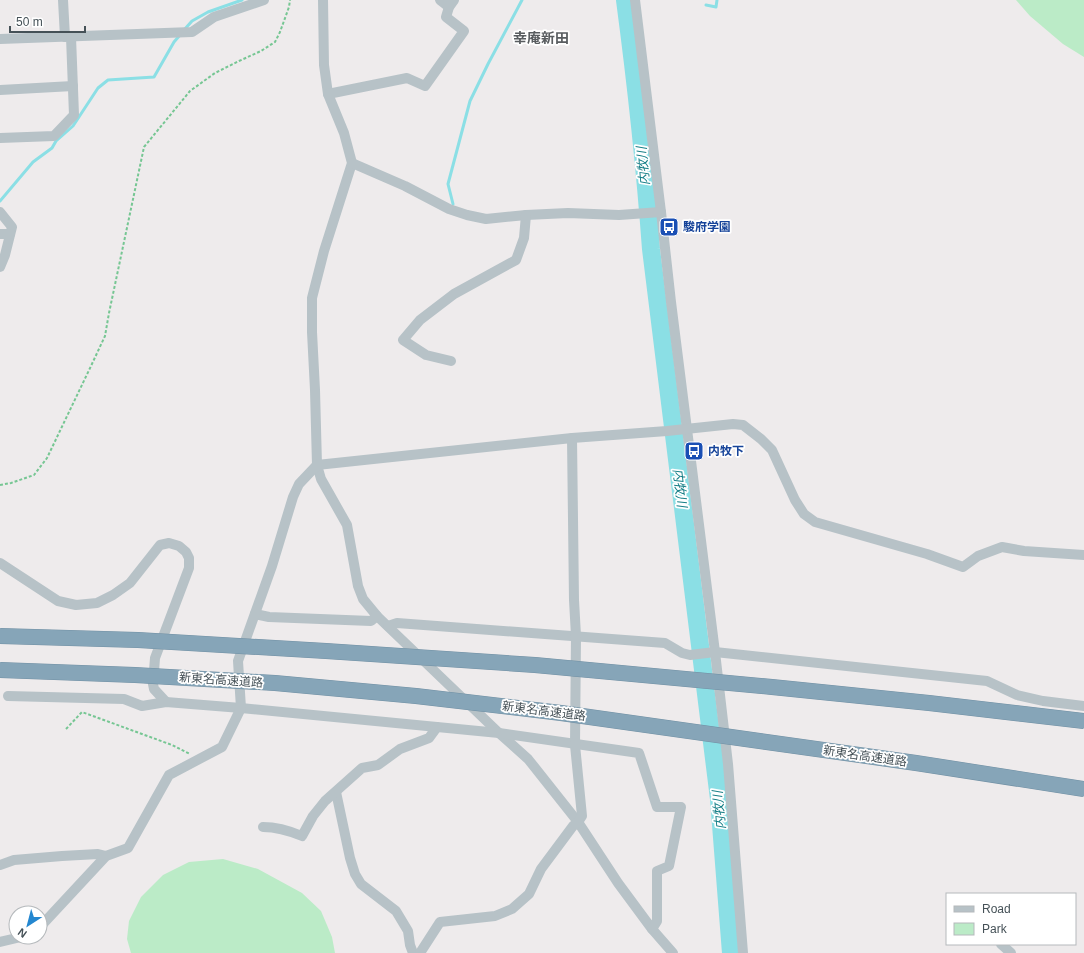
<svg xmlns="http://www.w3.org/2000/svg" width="1084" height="953" font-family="Arial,'Noto Sans JP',sans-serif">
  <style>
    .green { fill: #bbebc7 }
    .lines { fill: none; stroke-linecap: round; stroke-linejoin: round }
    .stream { stroke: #8bdfe5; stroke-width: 3 }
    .river { stroke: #8bdfe5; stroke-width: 18 }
    .path { stroke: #76c693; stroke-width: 2; stroke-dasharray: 3 2; stroke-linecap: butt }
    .minor { stroke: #b7c2c7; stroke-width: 10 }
    .highway-bridge-casing { stroke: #7190a4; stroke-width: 16; stroke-linecap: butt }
    .highway-bridge { stroke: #86a5b8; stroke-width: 15 }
    .labels { text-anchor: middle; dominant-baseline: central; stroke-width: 3.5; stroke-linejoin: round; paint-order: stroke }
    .transit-label { font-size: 12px; font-weight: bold; fill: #164399; stroke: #fff; text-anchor: start }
    .street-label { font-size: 12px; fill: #455157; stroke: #fff }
    .water-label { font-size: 13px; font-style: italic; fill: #147e86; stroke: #fff }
    .quarter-label { font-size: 14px; font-weight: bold; fill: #595d60; stroke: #fff }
  </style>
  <rect width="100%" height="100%" fill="#eeebec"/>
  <g class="green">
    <path d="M1016 0H1084V57L1063 44 1030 16Z"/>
    <path d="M223 859 258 869 302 893 321 911 332 937 335 953H131L127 939 129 921 141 897 163 875 189 862Z"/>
  </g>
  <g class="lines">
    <g class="stream">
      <path d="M706 5 716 7 717 0"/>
      <path d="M184 30 192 21 208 12 242 0"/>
      <path d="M0 201 33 162 52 148 56 141 73 126 98 88 108 80 154 77 174 42 180 35"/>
      <path d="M453 204 448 184 470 101 488 64 522 0"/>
    </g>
    <path class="river" d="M625 0C636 83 645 166 651 249L719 799 731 953"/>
    <g class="path">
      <path d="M0 485 11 483 34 475 47 458 91 366 105 336 109 313 144 147 190 91 215 73 239 61 261 51 275 42 280 32 289 7 290 0"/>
      <path d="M66 729 82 712 172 745 190 754"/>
    </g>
    <g class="minor">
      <path d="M63 0 65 37"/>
      <path d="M323 0 324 65 328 94 344 133 352 163 324 251 312 298V332L315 390 317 465 321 479 347 525 358 586 363 599 377 616 499 733 528 759 578 822 618 883 652 929 673 953"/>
      <path d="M440 0 449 7"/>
      <path d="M635 0 661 212 671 302 715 652 728 764 743 953"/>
      <path d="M0 39 192 32 214 17 264 0"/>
      <path d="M0 90 73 86"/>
      <path d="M328 94 407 78 425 86 464 31 446 17 449 7 454 0"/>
      <path d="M0 138 54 136 74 115 71 37"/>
      <path d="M352 163 405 186 449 209 467 215 486 219 526 215 568 213 619 215 661 212"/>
      <path d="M0 212 12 227 5 255 0 267"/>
      <path d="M0 234H10"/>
      <path d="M451 361 426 355 403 340 420 320 454 294 516 260 524 238 526 215"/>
      <path d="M0 563 58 601 76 605 97 603 113 595 130 583 160 545 169 543 179 546 186 552 189 558V568L155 658 153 684 154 689 166 702"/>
      <path d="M255 614 269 617 371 621 377 616"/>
      <path d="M388 626 397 623 665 643 682 653 690 655 715 652 987 681 1017 695 1043 701 1084 706"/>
      <path d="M8 696 124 699 142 706 166 702 241 708 499 733 639 753 657 807H681L669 866 657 871V921L652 929"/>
      <path d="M336 792 350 858 355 874 361 884 396 911 408 931 410 945 413 953"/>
      <path d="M263 827C276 827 290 831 302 836L313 816 325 801 362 768 378 765 400 749 429 738 437 727"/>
      <path d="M0 865 14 860 62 856 98 854 106 856"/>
      <path d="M40 927 106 856 128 848 169 775 222 747 241 708 238 661 272 566 293 497 299 484 317 465 572 438 667 431 733 424 743 425 761 439 772 450 795 500 804 514 815 522 927 554 963 567 978 556 1002 547 1024 551 1084 555"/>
      <path d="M0 942 21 937"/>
      <path d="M1001 944 1011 953"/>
      <path d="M420 953 440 922 495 916 512 909 529 894 541 869 573 826 578 822 582 816 575 745 576 636 574 600 572 438"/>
    </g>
    <defs>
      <g id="highway-bridge">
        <path d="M0 636 138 640 326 651 535 665 772 687 929 703 1084 721"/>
        <path d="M0 670 135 675 275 683 416 696 561 713 916 763 1084 789"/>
      </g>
    </defs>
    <use href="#highway-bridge" class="highway-bridge-casing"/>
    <use href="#highway-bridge" class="highway-bridge"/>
  </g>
  <defs>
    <symbol id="bus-square" viewBox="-11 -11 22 22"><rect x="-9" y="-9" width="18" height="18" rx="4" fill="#1a4fb4" stroke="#fff"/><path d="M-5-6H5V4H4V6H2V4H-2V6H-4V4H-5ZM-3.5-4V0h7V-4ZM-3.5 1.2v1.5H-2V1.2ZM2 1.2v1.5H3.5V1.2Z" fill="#fff"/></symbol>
  </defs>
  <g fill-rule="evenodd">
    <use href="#bus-square" x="658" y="216" width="22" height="22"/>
    <use href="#bus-square" x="683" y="440" width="22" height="22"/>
  </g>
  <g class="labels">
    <g class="transit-label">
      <text x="683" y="227">駿府学園</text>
      <text x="708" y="451">内牧下</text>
    </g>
    <g class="street-label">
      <text transform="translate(221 680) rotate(4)">新東名高速道路</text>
      <text transform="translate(544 711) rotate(7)">新東名高速道路</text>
      <text transform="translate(865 756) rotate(8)">新東名高速道路</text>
    </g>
    <g class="water-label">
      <text transform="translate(643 166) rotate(-95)">内牧川</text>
      <text transform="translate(680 488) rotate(83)">内牧川</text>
      <text transform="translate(719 810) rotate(-95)">内牧川</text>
    </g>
    <g class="quarter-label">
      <text x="541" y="38">幸庵新田</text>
    </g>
  </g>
  <rect x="946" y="893" width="130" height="52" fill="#ffffff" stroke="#b5b9bc"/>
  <rect x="954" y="906" width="20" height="6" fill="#b7c2c7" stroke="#b5b9bc"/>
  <text x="982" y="913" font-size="12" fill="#455157">Road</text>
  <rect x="954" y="923" width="20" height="12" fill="#bbebc7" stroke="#b5b9bc"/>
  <text x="982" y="933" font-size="12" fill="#455157">Park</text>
  <g transform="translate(28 925) rotate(216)"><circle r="19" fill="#ffffff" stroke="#b5b9bc"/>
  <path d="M0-3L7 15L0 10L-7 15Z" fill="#2487d0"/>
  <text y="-6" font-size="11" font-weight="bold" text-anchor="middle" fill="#455157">N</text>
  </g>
  <path d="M10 26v6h75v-6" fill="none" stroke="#455157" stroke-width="2"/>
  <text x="16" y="26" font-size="12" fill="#455157" stroke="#ffffff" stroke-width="3" paint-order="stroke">50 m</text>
</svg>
